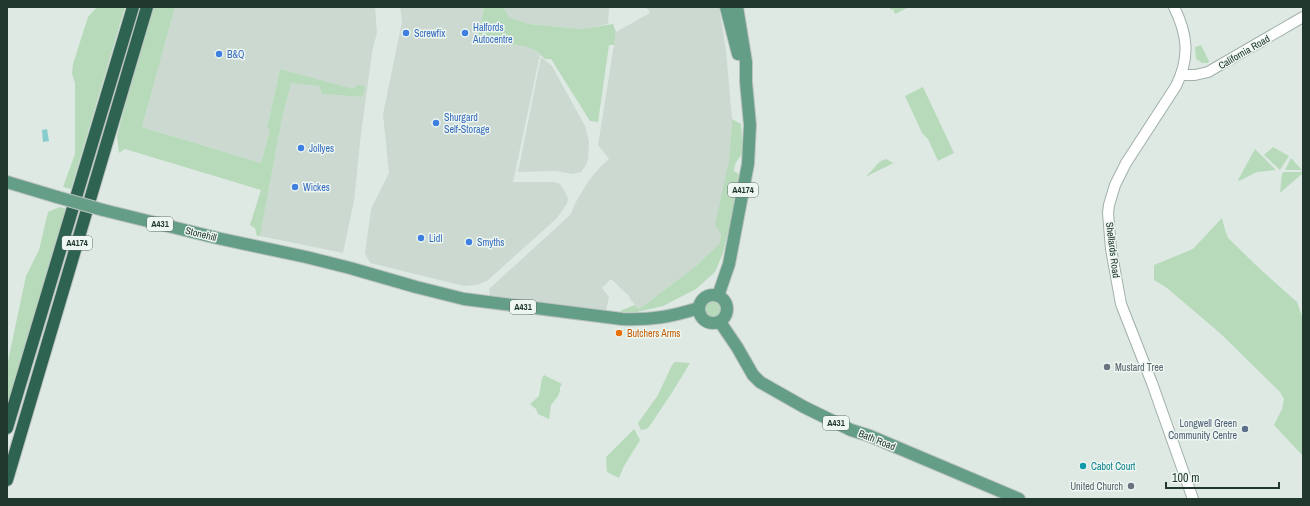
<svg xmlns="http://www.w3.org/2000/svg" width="1310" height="506" font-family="'Archivo Narrow',sans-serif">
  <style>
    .built { fill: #ccd9d1 }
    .green { fill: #b7dabb }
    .water { fill: #87cdcd }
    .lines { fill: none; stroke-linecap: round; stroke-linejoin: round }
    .minor-casing { stroke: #a1b0a9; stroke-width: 12 }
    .major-casing { stroke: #bcc3c0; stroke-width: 14 }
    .highway-casing { stroke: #bcc3c0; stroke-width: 14 }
    .minor { stroke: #fff; stroke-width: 10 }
    .major { stroke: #649e86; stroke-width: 12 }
    .highway { stroke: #2d6350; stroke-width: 12 }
    .major-bridge-casing { stroke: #bcc3c0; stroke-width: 14; stroke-linecap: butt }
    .major-bridge { stroke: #649e86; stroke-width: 12 }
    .shop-dot { fill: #3f7fe0; stroke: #eef6f1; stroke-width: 1.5 }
    .food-dot { fill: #e8710a; stroke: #eef6f1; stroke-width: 1.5 }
    .worship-dot { fill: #6b7280; stroke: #eef6f1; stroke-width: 1.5 }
    .service-dot { fill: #5c6f8a; stroke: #eef6f1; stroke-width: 1.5 }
    .culture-dot { fill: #0f9aa8; stroke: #eef6f1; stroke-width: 1.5 }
    .labels { text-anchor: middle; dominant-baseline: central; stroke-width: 3; stroke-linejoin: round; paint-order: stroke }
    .shield { fill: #eef6f1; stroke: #5e7168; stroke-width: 1 }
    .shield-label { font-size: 9px; font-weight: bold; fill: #20382e }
    .shop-label { font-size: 10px; fill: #366cbe; stroke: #eef6f1; text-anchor: start }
    .street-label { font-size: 10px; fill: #20382e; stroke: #eef6f1 }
    .food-label { font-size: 10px; fill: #c56008; stroke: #eef6f1; text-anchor: start }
    .worship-label { font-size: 10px; fill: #5b616d; stroke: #eef6f1; text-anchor: start }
    .service-label { font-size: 10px; fill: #4e5e75; stroke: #eef6f1; text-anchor: end }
    .culture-label { font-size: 10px; fill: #0d838f; stroke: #eef6f1; text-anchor: start }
  </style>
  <rect width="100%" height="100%" fill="#dee9e3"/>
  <g class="built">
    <path d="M175 7H375L377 32 372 53 361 134 354 201 343 253 260 236 282 119 291 82 319 86 322 94 362 97 364 93 280 69 267 128 270 129 261 163 142 127Z"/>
    <path d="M400 7H484L478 37 528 47 535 50 540 55 513 182H554L560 184 564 190 568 198 567 204 556 219 487 281 477 285 464 286 370 263 365 253 371 209 389 173 383 114 402 22Z"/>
    <path d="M503 7H609L608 24 583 29 529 24 509 17Z"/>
    <path d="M646 7H719L726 50 732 119 729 161 720 243 696 266 639 309 629 298 630 297 611 279 602 288 609 297 606 310 490 296 489 289 570 215 577 200 589 180 601 166 609 159 598 145 616 32 650 13Z"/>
    <path d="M541 57 552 66 585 126 589 142 588 159 586 165 581 172 573 174 556 171 518 172Z"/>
  </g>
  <g class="green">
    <path d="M97 7H125L71 189 63 187 75 154V83L72 74 73 64 88 17Z"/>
    <path d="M154 7H175L142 127 261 163 270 129 267 128 280 69 353 89 358 85 365 86 364 93 362 97 322 94 319 86 291 83 282 119 260 236H257L255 228 250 225 261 190 125 149 119 153 117 136 127 98Z"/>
    <path d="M484 7H503L509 17 529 24 582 29 613 24 616 32 614 45H609L598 122 590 121 551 59H545L535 50 528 47 478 37Z"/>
    <path d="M889 7H909L895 14 893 9 891 10Z"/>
    <path d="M1201 45 1209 61 1208 63H1202L1196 59 1195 47Z"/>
    <path d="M923 87 954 153 938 161 928 139 922 133 905 96Z"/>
    <path d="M732 119 741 124 743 152 735 164 734 171 740 175 734 225 728 232 723 253 715 272 696 289 663 306 637 312H621L622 310 635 305 639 309 696 266 720 243 721 234 715 225 729 161Z"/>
    <path d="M1273 147 1289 156 1280 170 1264 155Z"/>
    <path d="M1255 149 1276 170 1257 172 1239 181 1238 180Z"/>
    <path d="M1291 158 1302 170H1285Z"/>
    <path d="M886 159 893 163 900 160 867 176V175C874 170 877 161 886 159Z"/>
    <path d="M1285 172H1303V173L1280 193 1282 173Z"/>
    <path d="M60 207 67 209 7 412V366L26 276 39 250 48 212Z"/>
    <path d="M1222 218 1225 230 1228 238 1260 269 1297 302 1303 319V456L1274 425 1282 409 1284 399 1280 392 1221 334 1167 288 1154 280V265L1193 249Z"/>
    <circle cx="713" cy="309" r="11"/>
    <path d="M675 362 690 363 673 391 649 427 646 429 641 430 638 423 658 395 672 365Z"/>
    <path d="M544 375 562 384 560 387V391L558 396 551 405 549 419 538 414 536 409 530 404 539 396 542 378Z"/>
    <path d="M634 429 640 440 624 466 619 478 607 472 606 457Z"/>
  </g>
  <path class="water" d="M47 129 49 141 43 142 42 130Z"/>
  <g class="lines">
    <defs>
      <g id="minor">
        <path d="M1174 7C1188 35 1190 58 1176 86L1126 163 1115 185 1109 205 1108 213 1111 249 1121 304 1152 383 1193 499"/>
        <path d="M1182 75H1195L1208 72 1303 17"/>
      </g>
      <g id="major">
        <path d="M726 7 738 54"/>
        <path d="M7 182 57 197"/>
        <path d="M103 210 217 238 306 257 350 268 416 287 464 299 622 319C652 320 670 317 699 308"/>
        <circle cx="713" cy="309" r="14"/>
        <path d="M718 296 729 264 748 164 750 125 746 82V62L737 7"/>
        <path d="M720 322 737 347 753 375 760 382 804 407 851 430 870 436 1019 499"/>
      </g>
      <g id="highway">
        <path d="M7 428 133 7"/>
        <path d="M7 480 147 7"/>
      </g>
    </defs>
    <use href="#minor" class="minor-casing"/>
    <use href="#major" class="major-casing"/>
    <use href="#highway" class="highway-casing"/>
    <use href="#minor" class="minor"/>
    <use href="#major" class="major"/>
    <use href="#highway" class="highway"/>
    <defs>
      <path id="major-bridge" d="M57 197 103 210"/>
    </defs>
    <use href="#major-bridge" class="major-bridge-casing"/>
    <use href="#major-bridge" class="major-bridge"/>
  </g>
  <g class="shop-dot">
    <circle cx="406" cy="33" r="4"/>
    <circle cx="465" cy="33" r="4"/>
    <circle cx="219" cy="54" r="4"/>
    <circle cx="436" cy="123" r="4"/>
    <circle cx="301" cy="148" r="4"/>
    <circle cx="295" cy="187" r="4"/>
    <circle cx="421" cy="238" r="4"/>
    <circle cx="469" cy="242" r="4"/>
  </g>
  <circle class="food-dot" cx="619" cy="333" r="4"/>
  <g class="worship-dot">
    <circle cx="1107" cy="367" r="4"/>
    <circle cx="1131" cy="486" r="4"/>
  </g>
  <circle class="service-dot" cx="1245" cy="429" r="4"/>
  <circle class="culture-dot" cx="1083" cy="466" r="4"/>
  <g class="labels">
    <g class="shield">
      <rect x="728" y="183" width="30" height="14" rx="3"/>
      <rect x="147" y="217" width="26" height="14" rx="3"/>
      <rect x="62" y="236" width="30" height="14" rx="3"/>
      <rect x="510" y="300" width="26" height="14" rx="3"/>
      <rect x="823" y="416" width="26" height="14" rx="3"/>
    </g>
    <g class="shield-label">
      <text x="743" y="190">A4174</text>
      <text x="160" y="224">A431</text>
      <text x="77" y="243">A4174</text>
      <text x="523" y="307">A431</text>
      <text x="836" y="423">A431</text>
    </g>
    <g class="shop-label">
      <text x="473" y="27">Halfords<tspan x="473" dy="12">Autocentre</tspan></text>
      <text x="414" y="33">Screwfix</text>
      <text x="227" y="54">B&amp;Q</text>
      <text x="444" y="117">Shurgard<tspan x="444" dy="12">Self-Storage</tspan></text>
      <text x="309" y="148">Jollyes</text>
      <text x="303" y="187">Wickes</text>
      <text x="429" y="238">Lidl</text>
      <text x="477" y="242">Smyths</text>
    </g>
    <g class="street-label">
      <text transform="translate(1244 52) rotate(-30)">California Road</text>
      <text transform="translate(201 234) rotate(14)">Stonehill</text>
      <text transform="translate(1113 250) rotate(83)">Shellards Road</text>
      <text transform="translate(877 440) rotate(22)">Bath Road</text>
    </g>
    <g class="food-label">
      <text x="627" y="333">Butchers Arms</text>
    </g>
    <g class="worship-label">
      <text x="1115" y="367">Mustard Tree</text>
      <text x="1123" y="486" text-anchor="end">United Church</text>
    </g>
    <g class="service-label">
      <text x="1237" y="423">Longwell Green<tspan x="1237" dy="12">Community Centre</tspan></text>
    </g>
    <g class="culture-label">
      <text x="1091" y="466">Cabot Court</text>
    </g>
  </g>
  <rect width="1310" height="506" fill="none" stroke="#20382e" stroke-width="16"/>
  <path d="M1166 482v6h113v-6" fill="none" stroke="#20382e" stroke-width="2"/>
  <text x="1172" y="482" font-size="12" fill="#20382e" stroke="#eef6f1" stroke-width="3" paint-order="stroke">100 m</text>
</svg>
